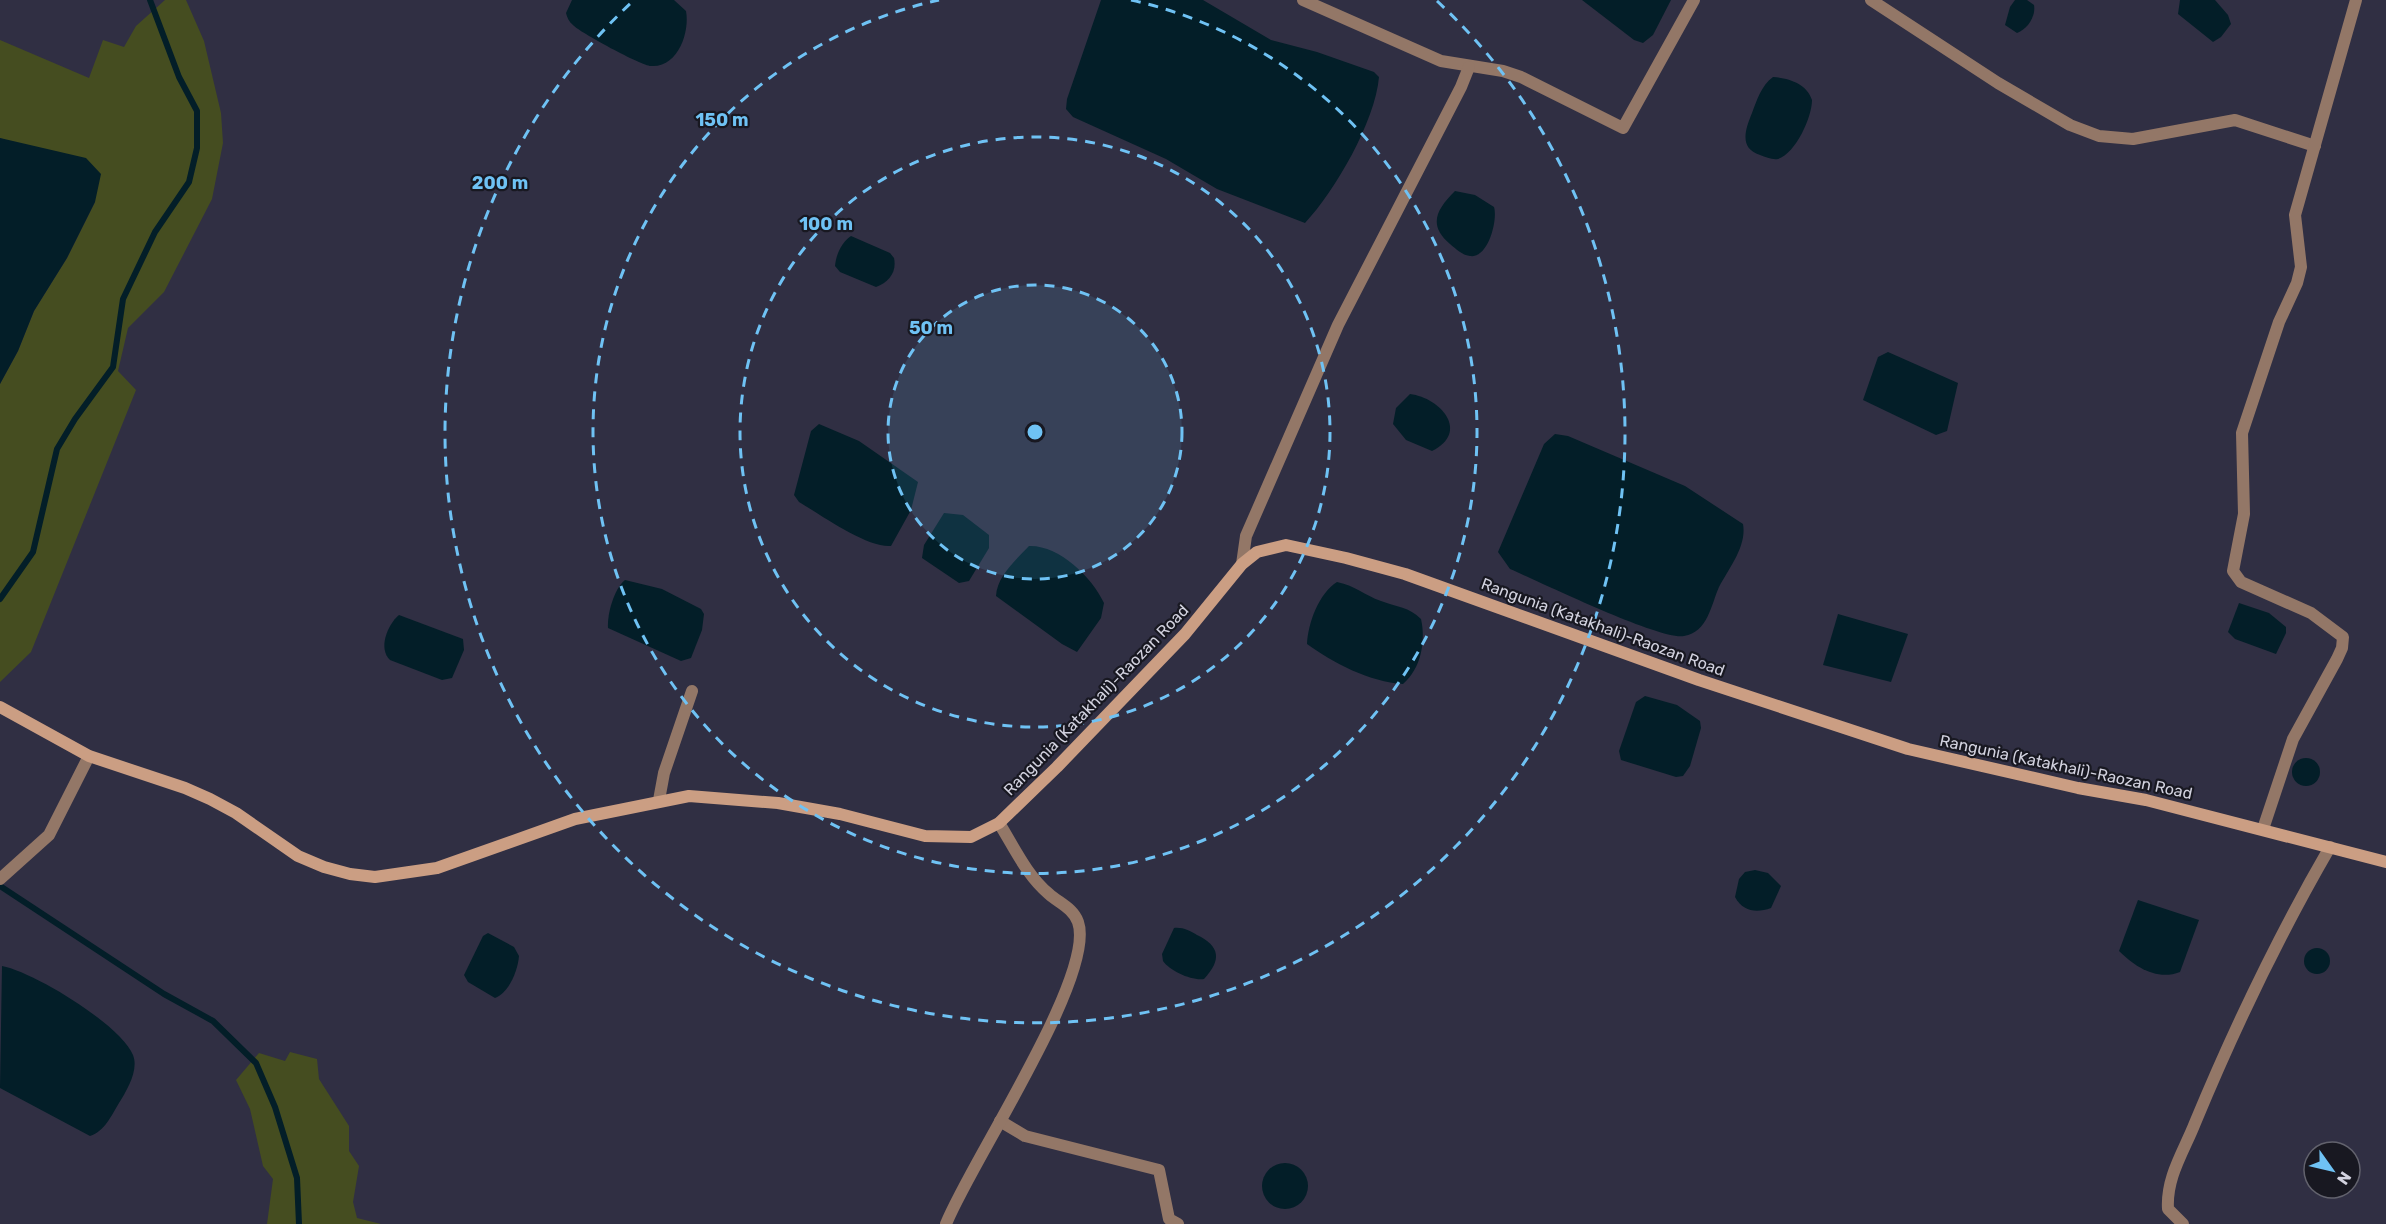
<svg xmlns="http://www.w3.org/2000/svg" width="2386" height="1224" font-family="Rubik,sans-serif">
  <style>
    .green { fill: #454d20 }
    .water { fill: #031e28 }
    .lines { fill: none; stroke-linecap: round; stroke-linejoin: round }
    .stream { stroke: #031e28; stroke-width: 6 }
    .street { stroke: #937767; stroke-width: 12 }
    .secondary { stroke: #cb9e83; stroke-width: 12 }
    .ring { fill: none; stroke: #6fc2f4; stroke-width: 3; stroke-dasharray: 10 8 }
    .labels { text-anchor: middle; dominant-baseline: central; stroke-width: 4.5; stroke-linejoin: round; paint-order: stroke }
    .street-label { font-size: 16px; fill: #d2d2df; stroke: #181821 }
    .centre { fill: #6fc2f4; stroke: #181821; stroke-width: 3 }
    .ring-label { font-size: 18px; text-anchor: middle; font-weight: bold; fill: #6fc2f4; stroke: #181821; stroke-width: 4.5; stroke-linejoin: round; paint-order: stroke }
  </style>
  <rect width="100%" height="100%" fill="#302f43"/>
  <g class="green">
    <path d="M165 0H186L204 41 221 113 223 143 212 199 164 292 128 328 118 371 136 390 31 652 0 682V384L18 351 34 311 67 258 95 202 11 142 0 138V40L89 78 103 40 124 47 136 26Z"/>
    <path d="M290 1052 317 1059 319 1079 349 1126V1151L359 1166 353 1202 357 1218 381 1224H267L273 1179 263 1166 250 1109 236 1080 259 1053 285 1061Z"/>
  </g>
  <g class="water">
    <path d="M572 0H674L686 11C690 32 678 68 651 66 642 66 579 32 573 25 569 22 567 17 566 13Z"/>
    <path d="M1101 0H1203L1271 40 1317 52 1374 72 1379 77C1375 122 1335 191 1305 223L1217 189 1166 159 1073 117 1066 109 1067 99Z"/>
    <path d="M1582 0H1671L1653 35 1643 43 1634 40Z"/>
    <path d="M2015 0H2027L2034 5C2036 16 2028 29 2017 33L2005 25 2010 7Z"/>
    <path d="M2180 0H2215L2228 15 2231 24 2221 37 2213 42 2178 14Z"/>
    <path d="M1773 77C1789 78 1807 84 1812 100 1812 117 1796 153 1778 159 1772 160 1766 157 1760 155 1739 148 1745 130 1752 113 1757 100 1761 86 1773 77Z"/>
    <path d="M0 138 86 158 101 174 95 202 67 258 34 311 18 351 0 384Z"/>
    <path d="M1455 191 1475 195 1494 207C1498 220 1488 259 1470 256 1462 255 1456 249 1450 244 1428 225 1436 210 1455 191Z"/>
    <path d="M851 236 890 253 894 258C897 272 889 282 876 287L840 272 835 266C836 254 842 242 851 236Z"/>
    <path d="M1888 352 1958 383 1947 431 1936 435 1863 400 1878 357Z"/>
    <path d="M1410 394C1441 398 1470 432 1432 451L1406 440 1393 424 1396 408Z"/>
    <path d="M819 424 859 441 918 482 911 510 891 546C867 548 821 515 799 502L794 495 811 431Z"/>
    <path d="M1555 434 1568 436 1685 486 1743 524C1747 546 1729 568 1719 587 1711 605 1708 632 1684 636 1661 641 1538 581 1510 569L1498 552 1544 444Z"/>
    <path d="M944 513 963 515 989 535V548L969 581 959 583 922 558 924 545Z"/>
    <path d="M1029 546C1059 545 1092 577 1104 603L1101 618 1077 652 1062 644 996 596C997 576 1016 560 1029 546Z"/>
    <path d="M625 580 662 589 701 609 704 614 702 630 691 658 681 661 608 628C607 614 614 589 625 580Z"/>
    <path d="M1337 582C1356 586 1364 595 1381 601 1397 607 1409 607 1421 619 1426 641 1421 669 1403 684 1370 682 1333 663 1307 644 1308 623 1319 593 1337 582Z"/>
    <path d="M2239 603 2269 613 2286 627V633L2276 654 2235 639 2228 632Z"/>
    <path d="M1838 614 1908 634 1891 682 1823 665Z"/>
    <path d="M399 615 463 639 464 650 452 678 442 680 390 660C378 649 387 625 399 615Z"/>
    <path d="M1645 696 1677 705 1700 721 1701 728 1690 766 1683 776 1676 777 1621 760 1619 751 1636 702Z"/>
    <circle cx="2306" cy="772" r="14"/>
    <path d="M1755 870 1768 873 1781 886 1771 908C1757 913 1743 912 1735 897L1739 879 1745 872Z"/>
    <path d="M2138 900 2199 920 2180 972C2157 981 2135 967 2119 951Z"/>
    <path d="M1174 928C1183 927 1190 931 1197 935 1220 946 1222 960 1204 979 1192 981 1170 971 1163 961L1162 954Z"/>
    <path d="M488 933 514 947 519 956C518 970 509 993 495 998L468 982 464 975 483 936Z"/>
    <circle cx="2317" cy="961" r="13"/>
    <path d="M2 966C34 972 121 1025 133 1055 139 1070 127 1090 119 1103 111 1116 105 1131 90 1136L0 1088Z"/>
    <circle cx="1285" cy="1186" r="23"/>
  </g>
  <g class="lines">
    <g class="stream">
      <path d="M0 599 33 552 57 449 75 419 113 367 123 299 155 232 189 182 197 148V111L179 77 150 0"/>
      <path d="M0 886 164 994 213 1021 256 1063 275 1107 297 1178 299 1224"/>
    </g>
    <g class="street">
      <path d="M1303 0 1441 61 1503 71 1521 77 1623 128 1694 0"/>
      <path d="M1871 0 1998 83 2070 125 2099 136 2133 139 2235 120 2315 146"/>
      <path d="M1242 564 1246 536 1338 325 1461 87 1469 67"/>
      <path d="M659 800 664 773 692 691"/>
      <path d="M2263 829 2293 739 2337 659 2342 648 2343 637 2311 613 2241 582 2233 571 2244 514 2242 433 2279 322 2297 283 2301 267 2295 215 2356 0"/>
      <path d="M0 879 49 835 89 756"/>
      <path d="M1000 1121 1025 1136 1159 1170 1169 1219 1178 1224"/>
      <path d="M946 1224C969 1165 1097 975 1078 922 1073 908 1059 903 1049 894 1027 876 1014 847 999 823"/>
      <path d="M2183 1224 2168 1209C2166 1177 2184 1151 2195 1123 2234 1029 2279 935 2330 847"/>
    </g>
    <path class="secondary" d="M0 707 89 756 185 788 210 799 236 813 298 856 324 867 350 874 375 877 437 868 575 819 689 796 778 803 840 814 925 836 971 837 999 823 1057 767 1185 634 1242 564 1257 552 1286 545 1346 558 1405 574 1699 680 1908 749 2078 788 2146 800 2386 862"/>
  </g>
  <circle cx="1035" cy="432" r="147" fill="#6fc2f4" fill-opacity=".12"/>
  <g class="ring">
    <circle cx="1035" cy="432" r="147"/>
    <circle cx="1035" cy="432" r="295"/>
    <path d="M1131 0A442 442 0 1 1 939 0"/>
    <path d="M1437 1A590 590 0 1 1 633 1"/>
  </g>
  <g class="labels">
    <g class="street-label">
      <text transform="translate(1603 627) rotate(20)">Rangunia (Katakhali)-Raozan Road</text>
      <text transform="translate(1096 700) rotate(-46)">Rangunia (Katakhali)-Raozan Road</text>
      <text transform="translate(2066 767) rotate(12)">Rangunia (Katakhali)-Raozan Road</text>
    </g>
  </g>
  <circle cx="1035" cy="432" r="9" class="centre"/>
  <g class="ring-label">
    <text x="722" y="126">150 m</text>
    <text x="500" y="189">200 m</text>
    <text x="826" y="230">100 m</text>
    <text x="931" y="334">50 m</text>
  </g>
  <g transform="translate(2332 1170) rotate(124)"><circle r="28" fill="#181821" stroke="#62626d" stroke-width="1.5"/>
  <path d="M0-4.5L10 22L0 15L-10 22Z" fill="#6fc2f4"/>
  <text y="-9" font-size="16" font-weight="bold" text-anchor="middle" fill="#d2d2df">N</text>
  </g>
</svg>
